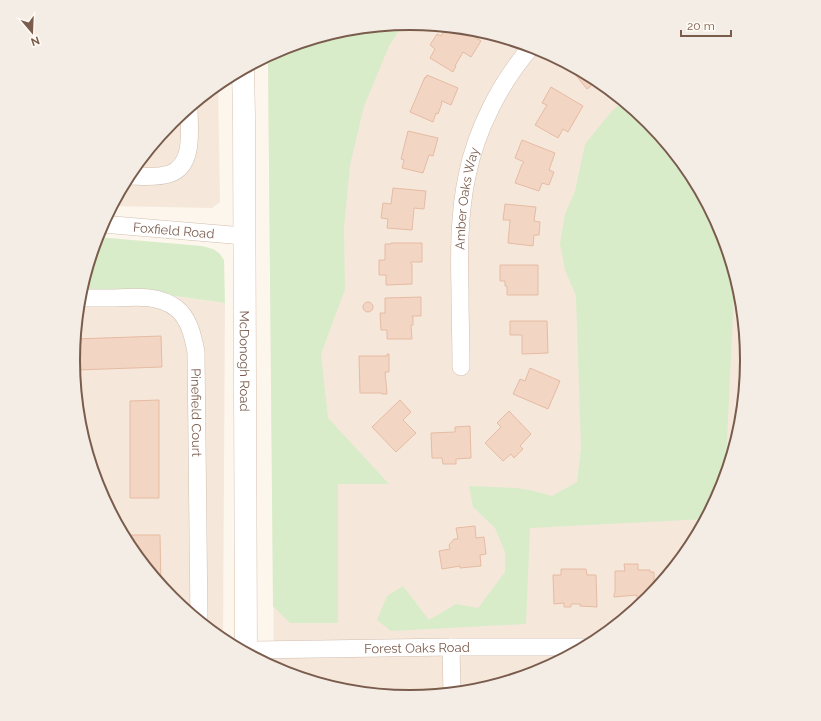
<svg xmlns="http://www.w3.org/2000/svg" width="821" height="721" font-family="Raleway,sans-serif">
  <style>
    .residential { fill: #f5e8da }
    .green { fill: #d8ecc9 }
    .building { fill: #f3d5c3; stroke: #e6bba3 }
    .lines { fill: none; stroke-linecap: round; stroke-linejoin: round }
    .minor-casing { stroke: #d1beb0; stroke-width: 18 }
    .secondary-casing { stroke: #d6c0b0; stroke-width: 23 }
    .minor { stroke: #fff; stroke-width: 17 }
    .secondary { stroke: #fff; stroke-width: 22 }
    .labels { text-anchor: middle; dominant-baseline: central; stroke-width: 3; stroke-linejoin: round; paint-order: stroke }
    .street-label { font-size: 13px; fill: #7a5c4d; stroke: #fffaf3 }
    .rim { fill: none; stroke: #7a5c4d; stroke-width: 2 }
  </style>
  <rect width="100%" height="100%" fill="#fdf6ec"/>
  <g class="residential">
    <path d="M411 23 477 30 540 49 598 80 649 122 691 173 722 232 742 295 748 361 741 427 722 490 691 548 649 599 598 641 539 672 476 692 410 698 344 691 281 672 274 668 268 56 282 49 345 29Z"/>
    <path d="M218 84 220 202 212 208 112 206 130 173 172 122Z"/>
    <path d="M80 294 168 295 225 303 223 641 172 599 130 548 99 489 79 426 73 360Z"/>
  </g>
  <g class="green">
    <path d="M403 24 389 46 364 106 350 165 344 228 345 289 321 354 328 418 389 484H338V623H290L273 606 268 56 282 49 345 29Z"/>
    <path d="M623 101 649 122 691 173 722 232 735 274 725 480 722 490 706 519 530 528 526 624 391 631 377 620 387 596 403 586 429 620 456 604 478 608 505 572V552L495 528 473 507 469 486 516 488 530 490 552 496 577 482 581 448 576 296 565 270 560 243 565 214 575 191 585 144 611 112Z"/>
    <path d="M97 237 202 246 213 249 219 253 224 260 225 303 168 295 81 291Z"/>
  </g>
  <g class="building">
    <path d="M447 27 460 28 481 41 471 57 463 52 455 66H456L453 72 430 58 435 49 430 45 437 34 441 36Z"/>
    <path d="M572 66 598 80 587 89 570 68Z"/>
    <path d="M427 75 458 88 451 105 442 101 441 102 442 103 438 114 436 113 433 122 410 112 425 77 426 78Z"/>
    <path d="M551 87 583 106 568 132 563 129 558 138 535 125 547 105 542 103Z"/>
    <path d="M408 131 438 138 433 156 429 155 423 173 402 168 404 160 401 159Z"/>
    <path d="M522 140 555 153 549 170 554 172 549 185 542 183 539 191 515 183 522 164H523L524 162 515 158Z"/>
    <path d="M393 188 426 191 424 209 414 208 412 230 387 228 388 219 381 218 383 203 391 204Z"/>
    <path d="M505 204 536 207 534 221 540 222 539 235H534L533 246 508 243 510 220H503Z"/>
    <path d="M391 243H422V262H411V264H412V284L386 285V275H379V260H385V244H391Z"/>
    <path d="M500 265H538V295H507V286H505V281H500Z"/>
    <path d="M421 297V316H412V317H413V325H411L412 339H387V330H381L380 313H385V298Z"/>
    <circle cx="368" cy="307" r="5"/>
    <path d="M510 321H547L548 353 522 354V335H510Z"/>
    <path d="M161 336 162 367 76 370 75 339Z"/>
    <path d="M387 354H389V372H385L387 394H382V393H360L359 356H387Z"/>
    <path d="M530 368 560 381 548 409 513 394 520 379 525 381Z"/>
    <path d="M159 400V498H130V401Z"/>
    <path d="M400 400 411 412 403 420 416 433 396 452 372 427Z"/>
    <path d="M509 411 531 434 520 446 523 449 514 458 511 454 503 461 485 443 501 427 497 423Z"/>
    <path d="M470 426 471 458 456 459V464H443L442 458H432L431 433 455 432V427Z"/>
    <path d="M475 526 476 538 484 537 486 554 480 555 481 566 460 568V566L442 569 439 551 450 549 449 545 454 539H458L456 528Z"/>
    <path d="M130 535H160L161 586 130 548Z"/>
    <path d="M624 564H638V570H650V572H654V593L649 599 643 605H637V595L614 597V594L615 593V571H625Z"/>
    <path d="M561 569H586L587 575H596L597 607 580 606V604H571V607H564V603L554 604 553 575H561Z"/>
    <path d="M386 694H410V698L386 696Z"/>
  </g>
  <g class="lines">
    <defs>
      <g id="minor">
        <path d="M129 176C141 176 157 178 169 174 195 166 189 129 189 107"/>
        <path id="s1" d="M102 224 244 236"/>
        <path id="s2" d="M79 298C91 298 104 298 116 298 136 297 159 295 176 308 189 318 193 336 196 352L199 621"/>
        <path id="s3" d="M461 367C461 342 460 316 460 291 459 252 459 214 467 176 476 130 501 81 532 46"/>
        <path d="M451 647 452 694"/>
        <path id="s4" d="M246 650 451 647H588"/>
      </g>
      <g id="secondary">
        <path id="s5" d="M243 69 244 116 246 654"/>
      </g>
    </defs>
    <use href="#minor" class="minor-casing"/>
    <use href="#secondary" class="secondary-casing"/>
    <use href="#minor" class="minor"/>
    <use href="#secondary" class="secondary"/>
  </g>
  <g class="labels">
    <g class="street-label">
      <text stroke="none"><textPath href="#s3" startOffset="169">Amber Oaks Way</textPath></text>
      <text stroke="none"><textPath href="#s1" startOffset="72">Foxfield Road</textPath></text>
      <text stroke="none"><textPath href="#s5" startOffset="292">McDonogh Road</textPath></text>
      <text stroke="none"><textPath href="#s2" startOffset="209">Pinefield Court</textPath></text>
      <text stroke="none"><textPath href="#s4" startOffset="171">Forest Oaks Road</textPath></text>
    </g>
  </g>
  <path d="M0 0H821V721H0ZM80 360a330 330 0 1 1 660 0a330 330 0 1 1-660 0Z" fill="#f4ede6" fill-rule="evenodd"/>
  <path class="rim" d="M80 360a330 330 0 1 1 660 0a330 330 0 1 1-660 0Z"/>
  <g transform="translate(32 32) rotate(161)" stroke="#fffaf3" stroke-width="3" paint-order="stroke">
  <path d="M0-3L7 15L0 10L-7 15Z" fill="#7a5c4d"/>
  <text y="-6" font-size="11" font-weight="bold" text-anchor="middle" fill="#7a5c4d">N</text>
  </g>
  <path d="M681 30v6h50v-6" fill="none" stroke="#7a5c4d" stroke-width="2"/>
  <text x="687" y="30" font-size="12" fill="#7a5c4d" stroke="#fffaf3" stroke-width="3" paint-order="stroke">20 m</text>
</svg>
